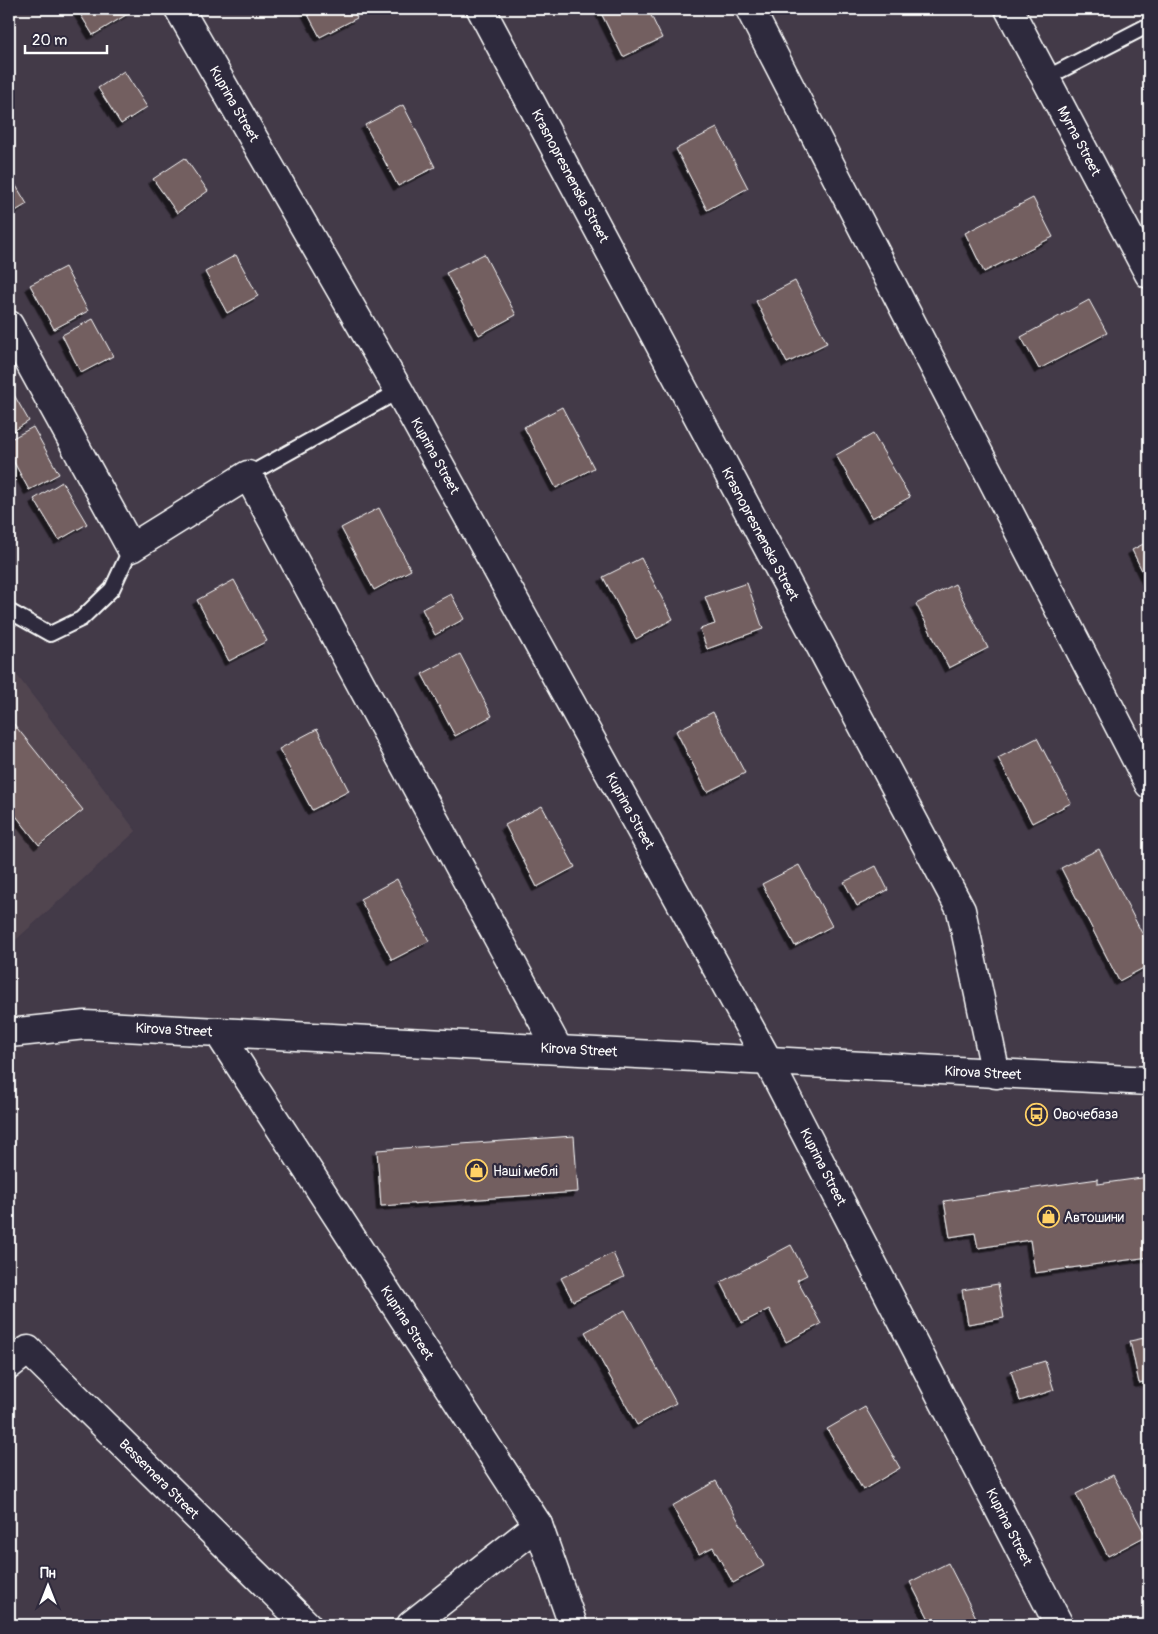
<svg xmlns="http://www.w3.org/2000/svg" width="1158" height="1634" font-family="Pangolin,sans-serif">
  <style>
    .built { fill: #514550 }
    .building { fill: #735e61; stroke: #fff; filter: url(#shadow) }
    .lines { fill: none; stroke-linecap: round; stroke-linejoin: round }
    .lane-casing { stroke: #fff; stroke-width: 18 }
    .street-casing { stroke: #fff; stroke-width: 31 }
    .secondary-casing { stroke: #fff; stroke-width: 31 }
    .lane { stroke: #2f2a3d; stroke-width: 14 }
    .street { stroke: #2f2a3d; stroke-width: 28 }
    .secondary { stroke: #2f2a3d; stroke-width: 28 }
    .labels { text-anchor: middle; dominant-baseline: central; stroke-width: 4.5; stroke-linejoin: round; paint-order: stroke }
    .street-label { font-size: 14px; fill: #fff; stroke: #2f2a3d }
    .poi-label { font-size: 14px; fill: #fff; stroke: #2f2a3d; text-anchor: start }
  </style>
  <defs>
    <filter id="shadow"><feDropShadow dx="-4.5" dy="4.5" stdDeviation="0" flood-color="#0009"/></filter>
  </defs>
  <rect width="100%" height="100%" fill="#433a48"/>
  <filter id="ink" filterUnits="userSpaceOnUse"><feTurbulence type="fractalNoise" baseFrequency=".02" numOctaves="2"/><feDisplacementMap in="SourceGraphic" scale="10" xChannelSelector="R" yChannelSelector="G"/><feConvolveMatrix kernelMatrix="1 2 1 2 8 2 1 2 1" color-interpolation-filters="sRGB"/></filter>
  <g filter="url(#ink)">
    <path class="built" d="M9 665 136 831 9 946Z"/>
    <g class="building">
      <path d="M77 9H129L131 12 93 35Z"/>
      <path d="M305 9H353L357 18 320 37Z"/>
      <path d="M599 9H648L662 38 623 57Z"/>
      <path d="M124 71 147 107 121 124 98 88Z"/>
      <path d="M403 105 435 167 398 186 365 125Z"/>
      <path d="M717 128 748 188 707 210 676 149Z"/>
      <path d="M185 158 208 191 177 213 153 179Z"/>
      <path d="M9 174 27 204 9 215Z"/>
      <path d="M1033 198 1053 237 984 272 965 233Z"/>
      <path d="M484 254 516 315 479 335 446 273Z"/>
      <path d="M236 255 258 296 227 313 205 272Z"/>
      <path d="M65 267 88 311 54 329 30 285Z"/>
      <path d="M795 281 827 343 787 363 756 301Z"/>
      <path d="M1089 300 1107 333 1039 369 1021 337Z"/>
      <path d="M93 319 113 356 81 373 62 335Z"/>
      <path d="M9 386 29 421 9 434Z"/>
      <path d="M562 407 594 468 556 488 524 427Z"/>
      <path d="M33 427 59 474 29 490 9 453V440Z"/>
      <path d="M873 434 910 497 872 518 836 455Z"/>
      <path d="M62 482 87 524 59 540 34 499Z"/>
      <path d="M379 508 411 570 374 590 341 528Z"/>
      <path d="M1149 541V585L1132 550Z"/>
      <path d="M641 558 673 619 636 639 603 577Z"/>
      <path d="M234 580 267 641 229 661 197 600Z"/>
      <path d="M747 583 763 629 707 649 700 629 715 624 705 597Z"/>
      <path d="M955 584 988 648 949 668 916 604Z"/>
      <path d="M451 594 464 619 435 635 422 609Z"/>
      <path d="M460 654 492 716 455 736 422 674Z"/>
      <path d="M713 712 745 773 707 792 676 731Z"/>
      <path d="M9 718 83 810 39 845 9 807Z"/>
      <path d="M317 729 349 791 312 810 279 749Z"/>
      <path d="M1037 738 1071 803 1032 823 998 758Z"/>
      <path d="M542 806 575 867 537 887 505 825Z"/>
      <path d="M1099 849 1149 947V965L1119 981 1061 868Z"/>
      <path d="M799 865 832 926 795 946 762 884Z"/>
      <path d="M876 866 888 890 857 906 844 882Z"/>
      <path d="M397 879 429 941 392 960 360 899Z"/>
      <path d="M574 1136 578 1192 381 1206 377 1150Z"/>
      <path d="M1149 1177V1257L1035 1273 1030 1240 978 1248 975 1233 950 1237 944 1201 1098 1179V1184Z"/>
      <path d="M791 1245 807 1275 797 1280 821 1324 786 1342 769 1309 742 1323 721 1282Z"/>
      <path d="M613 1253 624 1277 573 1301 561 1278Z"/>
      <path d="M998 1284 1004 1318 968 1324 962 1290Z"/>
      <path d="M625 1310 676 1403 637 1425 585 1332Z"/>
      <path d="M1149 1337V1381L1139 1383 1130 1341Z"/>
      <path d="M1045 1361 1054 1390 1020 1401 1011 1371Z"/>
      <path d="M865 1407 900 1468 863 1490 827 1429Z"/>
      <path d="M1113 1475 1146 1536 1108 1556 1076 1494Z"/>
      <path d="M716 1481 764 1566 733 1583 713 1547 699 1554 672 1506Z"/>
      <path d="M948 1563 980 1625H932L910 1582Z"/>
    </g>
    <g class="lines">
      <defs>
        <g id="lane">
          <path d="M1046 78 1149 25"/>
          <path d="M248 475 399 391"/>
          <path d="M9 611 50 634 81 619 112 589 131 548"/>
        </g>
        <g id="street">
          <path d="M481 9 961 910 996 1074"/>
          <path d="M750 9 1149 784"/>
          <path d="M1009 9 1149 274"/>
          <path d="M9 325 131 548 248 475 558 1049"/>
          <path d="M218 1032 538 1525 573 1625"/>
          <path d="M9 1365 28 1350 307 1625"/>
          <path d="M411 1625 538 1525"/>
        </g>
        <g id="secondary">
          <path d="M179 9 399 391 768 1061 1059 1625"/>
          <path d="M9 1033 85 1025 1149 1081"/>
        </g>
      </defs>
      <use href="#lane" class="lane-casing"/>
      <use href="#street" class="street-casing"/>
      <use href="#secondary" class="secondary-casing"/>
      <use href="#lane" class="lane"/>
      <use href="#street" class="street"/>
      <use href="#secondary" class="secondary"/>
    </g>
  </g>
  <defs>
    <symbol id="bus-ring" viewBox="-11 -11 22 22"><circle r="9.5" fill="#2f2a3d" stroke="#ffd166" stroke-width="1.5"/><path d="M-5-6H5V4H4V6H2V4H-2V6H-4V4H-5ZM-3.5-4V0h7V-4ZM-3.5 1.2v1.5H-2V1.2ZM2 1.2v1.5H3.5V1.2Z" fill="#ffd166"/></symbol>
    <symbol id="shop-ring" viewBox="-11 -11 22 22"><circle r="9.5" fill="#2f2a3d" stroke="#ffd166" stroke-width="1.5"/><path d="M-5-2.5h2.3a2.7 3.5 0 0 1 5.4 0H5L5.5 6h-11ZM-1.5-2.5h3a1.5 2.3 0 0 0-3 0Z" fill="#ffd166"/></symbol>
  </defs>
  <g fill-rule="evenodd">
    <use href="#bus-ring" x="1024" y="1102" width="25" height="25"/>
    <use href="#shop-ring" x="464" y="1158" width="25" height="25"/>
    <use href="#shop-ring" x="1036" y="1204" width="25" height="25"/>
  </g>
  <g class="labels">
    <g class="street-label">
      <text transform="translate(234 104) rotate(60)">Kuprina Street</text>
      <text transform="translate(1079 141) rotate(62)">Myrna Street</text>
      <text transform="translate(570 176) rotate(62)">Krasnopresnenska Street</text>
      <text transform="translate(435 456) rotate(61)">Kuprina Street</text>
      <text transform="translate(760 534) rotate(62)">Krasnopresnenska Street</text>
      <text transform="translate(630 811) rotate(61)">Kuprina Street</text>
      <text transform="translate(174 1030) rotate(3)">Kirova Street</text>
      <text transform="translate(579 1050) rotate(3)">Kirova Street</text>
      <text transform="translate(983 1073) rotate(3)">Kirova Street</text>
      <text transform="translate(823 1167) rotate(63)">Kuprina Street</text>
      <text transform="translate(407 1323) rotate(57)">Kuprina Street</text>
      <text transform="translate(159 1479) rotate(45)">Bessemera Street</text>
      <text transform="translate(1009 1527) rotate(63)">Kuprina Street</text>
    </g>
    <g class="poi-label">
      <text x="1053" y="1114">Овочебаза</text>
      <text x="493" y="1171">Наші меблі</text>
      <text x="1064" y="1217">Автошини</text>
    </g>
  </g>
  <rect width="1158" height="1634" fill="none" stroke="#2f2a3d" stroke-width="30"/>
  <rect x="15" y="15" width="1128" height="1604" fill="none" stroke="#fff" stroke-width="2" filter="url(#ink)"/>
  <g transform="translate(48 1586)" stroke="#2f2a3d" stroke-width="4" paint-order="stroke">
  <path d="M0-4L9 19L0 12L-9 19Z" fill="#ffffff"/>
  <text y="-8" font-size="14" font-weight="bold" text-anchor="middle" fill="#ffffff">Пн</text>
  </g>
  <path d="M25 45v8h82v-8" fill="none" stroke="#ffffff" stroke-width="2.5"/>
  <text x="32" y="45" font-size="15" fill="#ffffff" stroke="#2f2a3d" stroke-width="4" paint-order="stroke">20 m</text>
</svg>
